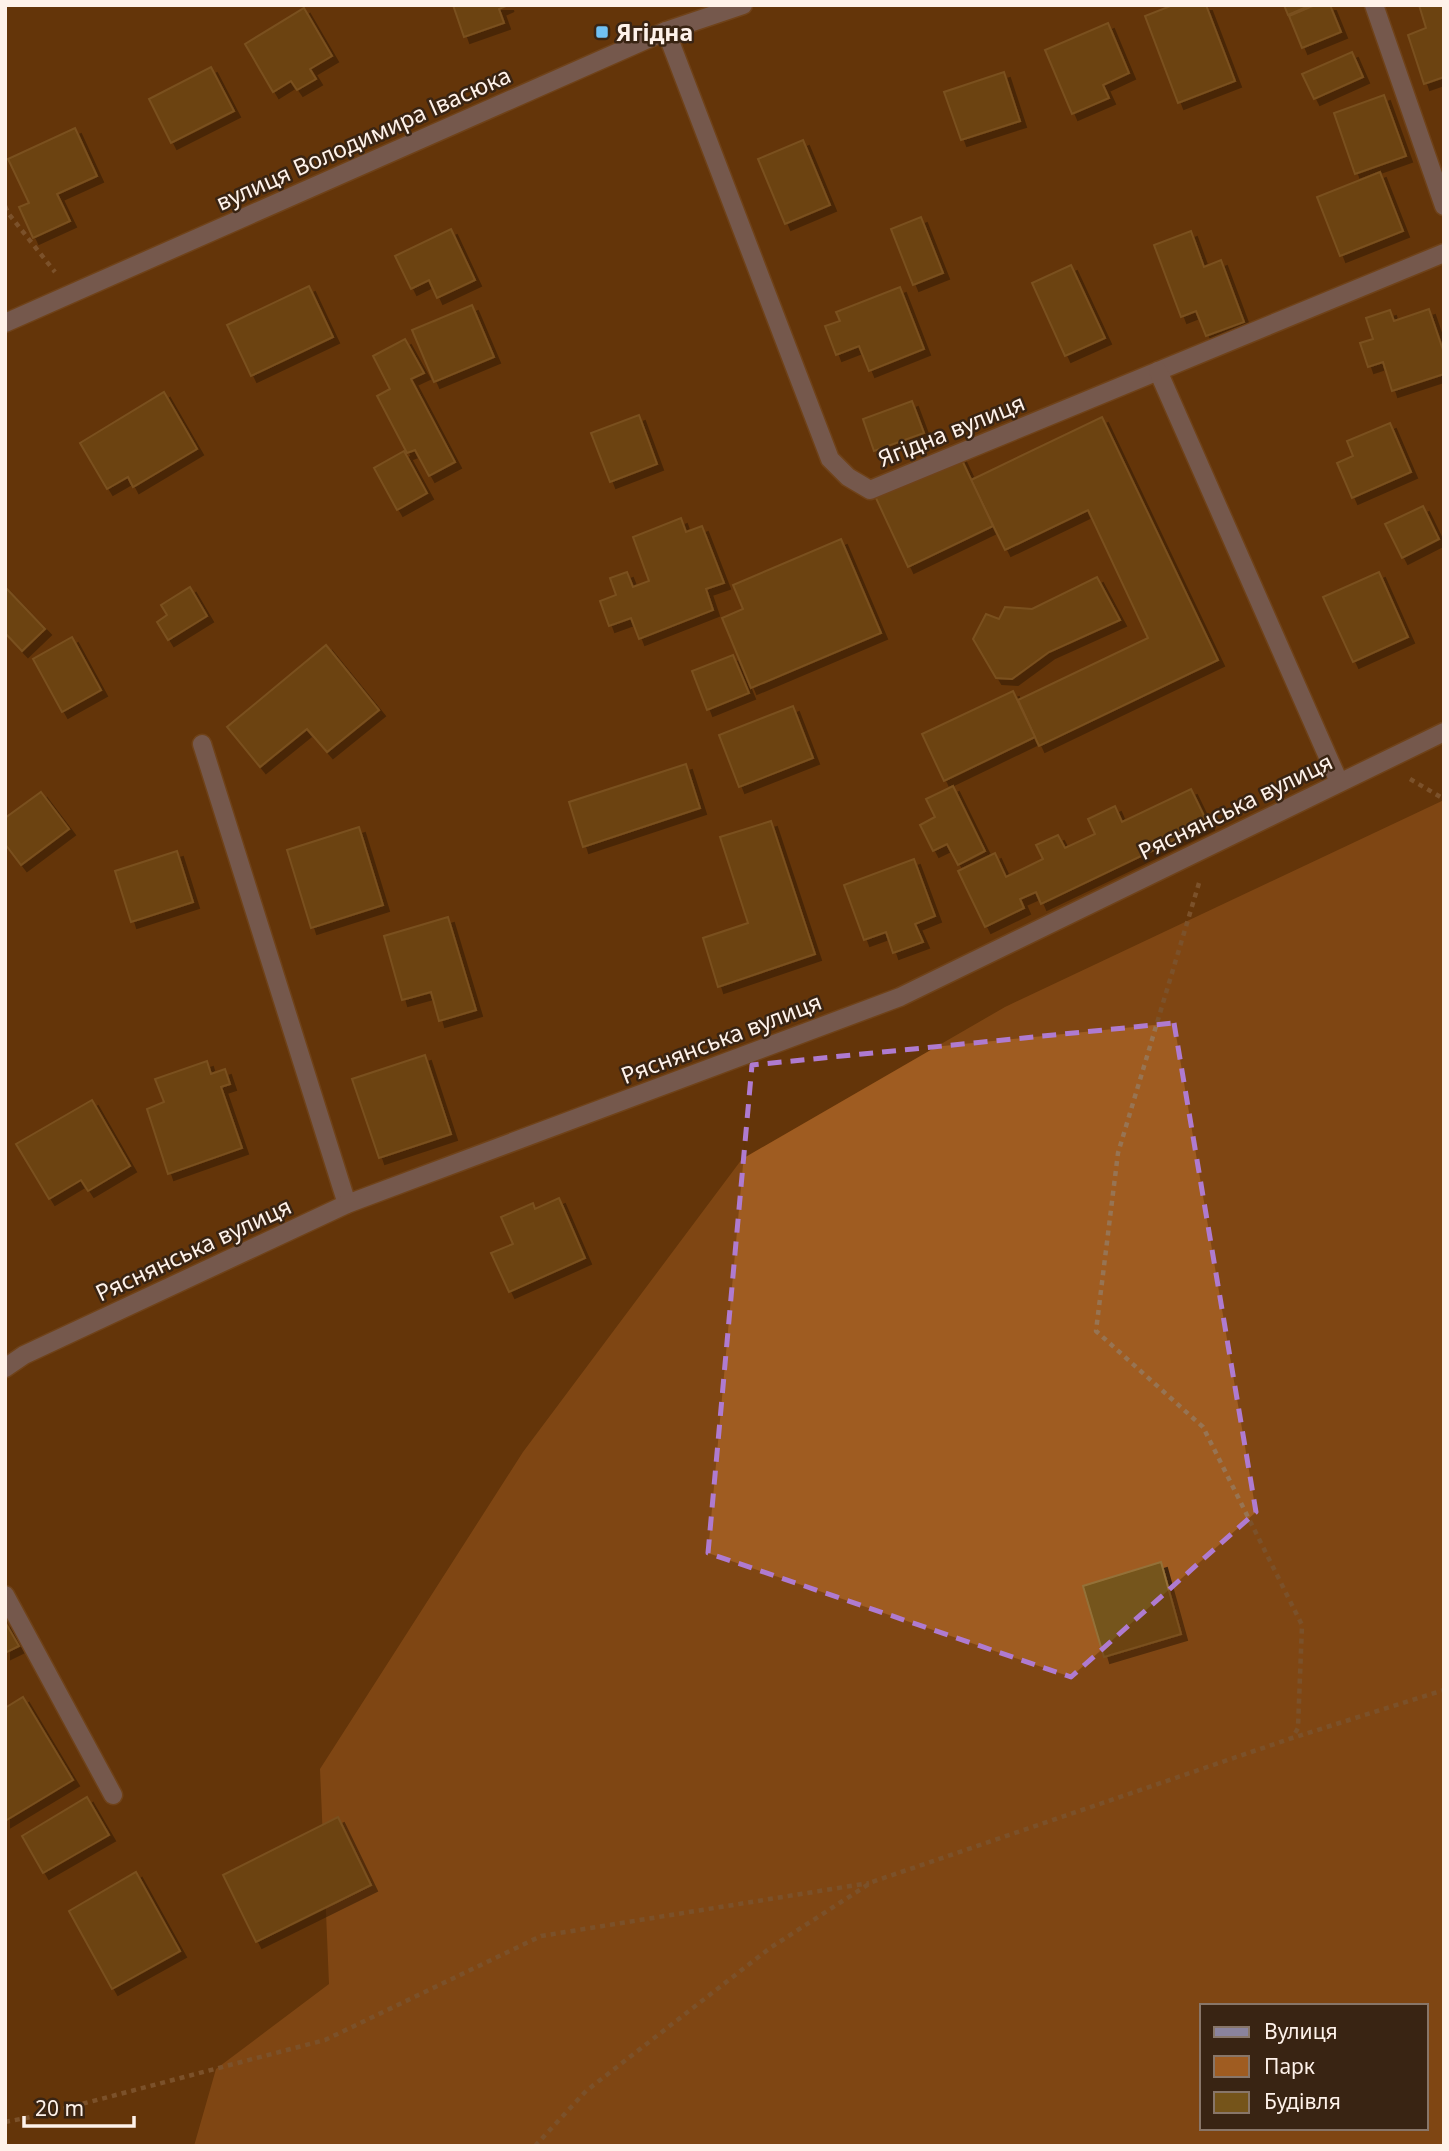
<svg xmlns="http://www.w3.org/2000/svg" width="1449" height="2151" font-family="'Noto Sans',sans-serif">
  <style>
    .green { fill: #9f5c21; fill-rule: evenodd }
    .building { fill: #75541a; stroke: #947139; stroke-width: 2; filter: url(#shadow) }
    .lines { fill: none; stroke-linecap: round; stroke-linejoin: round }
    .minor-casing { stroke: #7d532d; stroke-width: 21 }
    .path { stroke: #977453; stroke-width: 4.5; stroke-dasharray: 5 5; stroke-linecap: butt }
    .minor { stroke: #8a839d; stroke-width: 18 }
    .marked { fill: none; stroke: #af7bd0; stroke-width: 5; stroke-dasharray: 14 9; stroke-linejoin: round }
    .poi-dot { fill: #70c1f4; stroke: #392413; stroke-width: 2.5 }
    .labels { text-anchor: middle; dominant-baseline: central; stroke-width: 5; stroke-linejoin: round; paint-order: stroke }
    .poi-label { font-size: 23px; font-weight: bold; fill: #fef2ea; stroke: #392413; text-anchor: start }
    .street-label { font-size: 23px; fill: #fef2ea; stroke: #392413 }
  </style>
  <defs>
    <filter id="shadow"><feDropShadow dx="6" dy="6" stdDeviation="0" flood-color="#0009"/></filter>
  </defs>
  <rect width="100%" height="100%" fill="#643509"/>
  <path class="green" d="M1444 800V2146H194L216 2069 329 1984 320 1769 523 1452 742 1159 1005 1007ZM1202 2006H1426V2128H1202Z"/>
  <g class="building">
    <path d="M453 5H508L499 9 504 23 464 37Z"/>
    <path d="M1173 5H1206L1235 81 1178 103 1145 16Z"/>
    <path d="M1284 5H1311L1288 15Z"/>
    <path d="M1315 5H1330L1341 32 1302 48 1289 16Z"/>
    <path d="M1419 5H1444V77L1424 84 1408 35 1426 28Z"/>
    <path d="M304 8 332 56 310 69 316 79 297 90 291 81 273 92 245 44Z"/>
    <path d="M1108 23 1129 73 1103 85 1109 98 1072 114 1045 50Z"/>
    <path d="M1352 52 1363 77 1314 99 1302 74Z"/>
    <path d="M211 67 234 111 171 143 149 99Z"/>
    <path d="M1004 72 1020 121 961 140 944 92Z"/>
    <path d="M1384 95 1406 156 1355 174 1334 113Z"/>
    <path d="M75 128 97 176 57 194 70 221 33 238 19 207 29 203 8 159Z"/>
    <path d="M803 140 830 205 785 224 758 159Z"/>
    <path d="M1380 172 1403 231 1340 256 1317 197Z"/>
    <path d="M921 217 943 273 913 285 891 229Z"/>
    <path d="M451 229 475 280 437 298 429 280 411 289 395 256Z"/>
    <path d="M1191 231 1204 267 1221 260 1244 322 1206 336 1196 311 1181 317 1154 245Z"/>
    <path d="M1071 265 1105 338 1065 356 1032 283Z"/>
    <path d="M309 286 333 337 251 376 227 325Z"/>
    <path d="M900 287 924 349 869 371 859 346 836 355 825 326 840 321 836 312Z"/>
    <path d="M472 305 494 357 434 382 412 330Z"/>
    <path d="M1429 309 1444 353V374L1392 391 1383 362 1368 367 1360 343 1373 339 1366 318 1390 310 1394 321Z"/>
    <path d="M405 339 424 373 411 379 455 462 429 476 415 450 407 453 377 396 390 389 373 356Z"/>
    <path d="M164 392 197 449 133 487 128 477 107 489 80 443Z"/>
    <path d="M912 401 924 433 874 451 863 419Z"/>
    <path d="M639 415 657 464 610 482 591 433Z"/>
    <path d="M1102 417 1218 660 1039 746 1018 700 1148 638 1088 510 1005 550 971 480Z"/>
    <path d="M1390 423 1411 472 1352 498 1337 463 1353 456 1347 441Z"/>
    <path d="M404 451 427 493 397 510 374 468Z"/>
    <path d="M960 456 993 526 908 567 875 496Z"/>
    <path d="M1423 506 1439 539 1402 558 1385 524Z"/>
    <path d="M681 518 686 532 702 526 724 583 706 589 713 610 639 639 631 618 609 626 600 601 616 595 610 578 627 572 633 587 649 581 633 537Z"/>
    <path d="M841 539 881 633 751 688 722 618 743 609 733 585Z"/>
    <path d="M1379 572 1408 637 1353 662 1323 597Z"/>
    <path d="M1097 577 1120 620 1049 652 1012 679 996 678 973 639 986 614 999 619 1005 607 1032 609Z"/>
    <path d="M5 587 45 629 22 651 5 633Z"/>
    <path d="M190 587 207 616 168 640 157 622 167 615 161 605Z"/>
    <path d="M72 637 101 690 62 712 33 659Z"/>
    <path d="M326 645 379 710 327 752 307 729 260 767 227 727Z"/>
    <path d="M733 655 749 693 707 710 692 671Z"/>
    <path d="M1013 691 1035 737 944 781 922 734Z"/>
    <path d="M793 706 813 758 739 787 719 735Z"/>
    <path d="M686 764 700 808 583 847 569 802Z"/>
    <path d="M953 786 985 851 958 865 947 844 933 851 920 825 935 817 926 799Z"/>
    <path d="M1191 789 1208 824 1041 904 1036 892 1020 899 1024 908 985 927 958 871 995 853 1006 877 1043 859 1036 845 1058 835 1065 848 1095 834 1088 819 1115 806 1122 822Z"/>
    <path d="M41 792 69 829 21 865 5 844V818Z"/>
    <path d="M771 821 815 954 718 987 703 938 748 923 720 837Z"/>
    <path d="M359 827 383 905 311 928 287 850Z"/>
    <path d="M177 851 193 902 131 922 115 871Z"/>
    <path d="M914 859 935 916 915 924 923 942 893 953 886 932 864 940 844 885Z"/>
    <path d="M448 917 476 1010 439 1021 431 992 402 1000 384 936Z"/>
    <path d="M425 1055 451 1134 379 1158 352 1079Z"/>
    <path d="M207 1061 211 1074 225 1069 230 1084 221 1087 242 1148 168 1174 147 1109 164 1102 155 1079Z"/>
    <path d="M92 1100 130 1166 88 1191 81 1180 49 1199 16 1144Z"/>
    <path d="M559 1198 585 1258 509 1292 491 1253 513 1244 501 1217 533 1203 535 1209Z"/>
    <path d="M1161 1562 1181 1634 1104 1657 1083 1586Z"/>
    <path d="M5 1622 19 1646 5 1653Z"/>
    <path d="M23 1697 73 1780 5 1821V1708Z"/>
    <path d="M87 1797 109 1835 43 1873 22 1836Z"/>
    <path d="M338 1817 371 1885 256 1942 223 1875Z"/>
    <path d="M136 1872 180 1951 112 1989 69 1911Z"/>
  </g>
  <g class="lines">
    <defs>
      <g id="minor">
        <path d="M1374 5 1444 206"/>
        <path d="M666 31 830 459 848 477 870 490 1444 253"/>
        <path d="M5 323 666 31 743 5"/>
        <path d="M1158 371 1339 782"/>
        <path d="M202 744 347 1204"/>
        <path d="M5 1368 24 1355 347 1204 900 997 1444 732"/>
        <path d="M5 1595 113 1795"/>
      </g>
    </defs>
    <use href="#minor" class="minor-casing"/>
    <g class="path">
      <path d="M5 206 8 213 55 272"/>
      <path d="M1410 779 1444 799"/>
      <path d="M1199 883 1118 1153 1096 1331 1203 1427 1302 1625 1298 1728 1293 1737"/>
      <path d="M5 2122 36 2116 325 2040 541 1936 869 1883"/>
      <path d="M535 2146 586 2091 770 1948 872 1882 1292 1738 1444 1690"/>
    </g>
    <use href="#minor" class="minor"/>
  </g>
  <path d="M0 0H1449V2151H0ZM1174 1023 1256 1512 1071 1677 708 1553 752 1065Z" fill="#643509" fill-opacity=".55" fill-rule="evenodd"/>
  <path class="marked" d="M1174 1023 1256 1512 1071 1677 708 1553 752 1065Z"/>
  <rect class="poi-dot" x="595" y="25" width="14" height="14" rx="3.5"/>
  <g class="labels">
    <g class="poi-label">
      <text x="616" y="32">Ягідна</text>
    </g>
    <g class="street-label">
      <text transform="translate(363 138) rotate(-24)">вулиця Володимира Івасюка</text>
      <text transform="translate(951 430) rotate(-22)">Ягідна вулиця</text>
      <text transform="translate(1235 806) rotate(-26)">Ряснянська вулиця</text>
      <text transform="translate(721 1038) rotate(-21)">Ряснянська вулиця</text>
      <text transform="translate(193 1249) rotate(-25)">Ряснянська вулиця</text>
    </g>
  </g>
  <rect width="1449" height="2151" fill="none" stroke="#fef2ea" stroke-width="14"/>
  <rect x="1200" y="2004" width="228" height="126" fill="#392413" stroke="#887669" stroke-width="2"/>
  <rect x="1214" y="2027" width="35" height="10" fill="#8a839d" stroke="#887669" stroke-width="2"/>
  <text x="1264" y="2039" font-size="21" fill="#fef2ea">Вулиця</text>
  <rect x="1214" y="2056" width="35" height="21" fill="#9f5c21" stroke="#887669" stroke-width="2"/>
  <text x="1264" y="2074" font-size="21" fill="#fef2ea">Парк</text>
  <rect x="1214" y="2092" width="35" height="21" fill="#75541a" stroke="#887669" stroke-width="2"/>
  <text x="1264" y="2109" font-size="21" fill="#fef2ea">Будівля</text>
  <path d="M24 2116v10h110v-10" fill="none" stroke="#fef2ea" stroke-width="3.5"/>
  <text x="35" y="2116" font-size="21" fill="#fef2ea" stroke="#392413" stroke-width="5" paint-order="stroke">20 m</text>
</svg>
